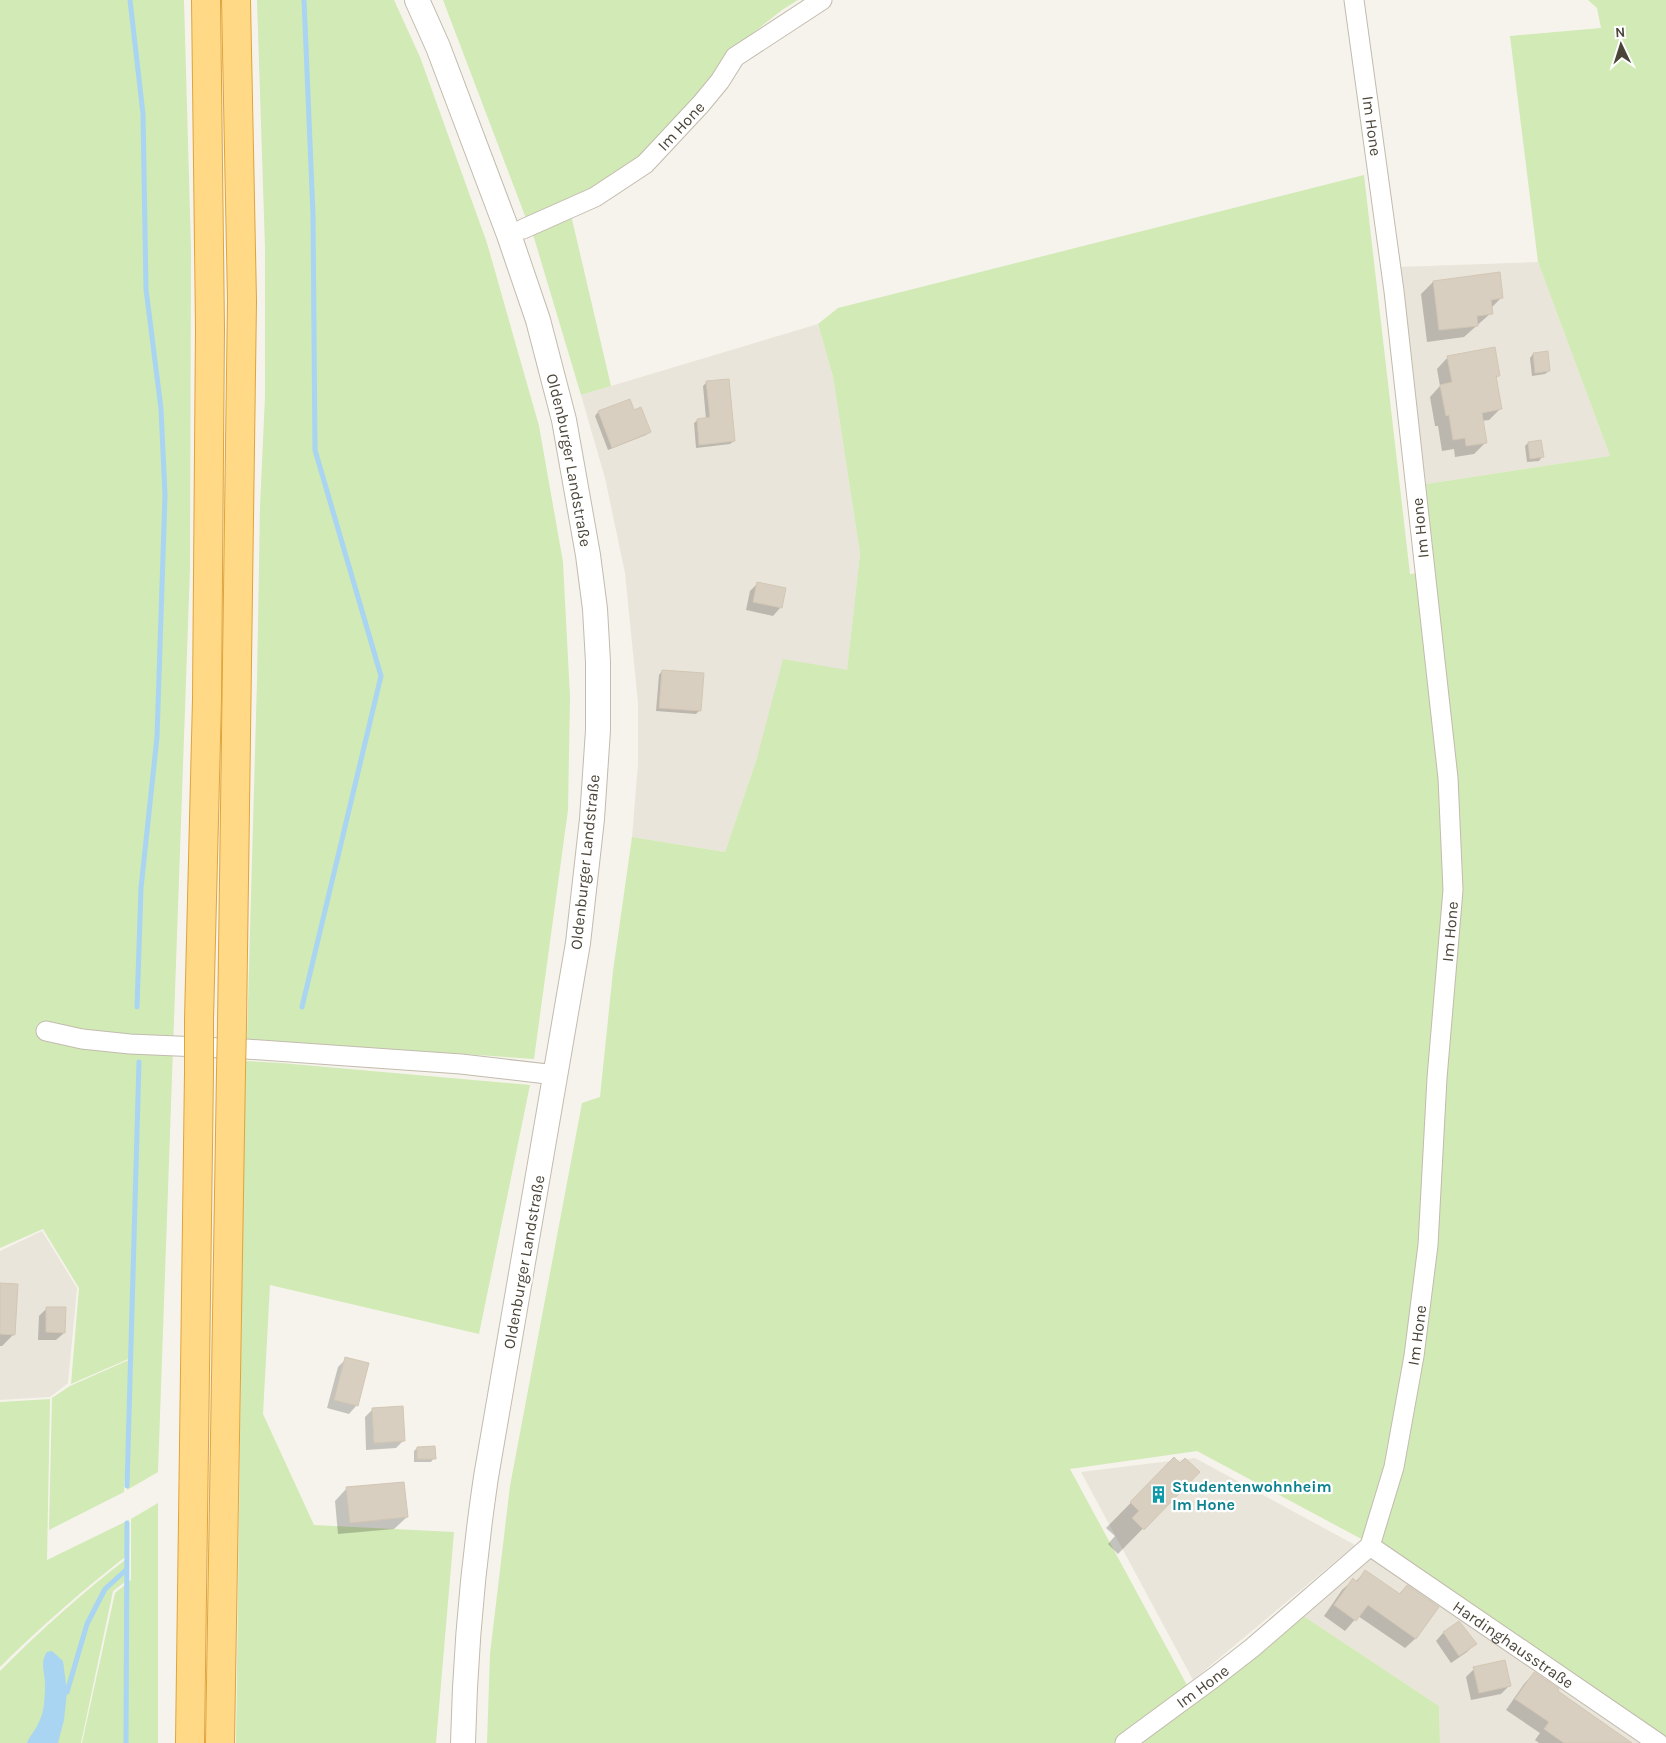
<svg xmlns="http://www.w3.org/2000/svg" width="1666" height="1743" font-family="Karla,sans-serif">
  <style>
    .residential { fill: #eae5da }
    .green { fill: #d2eab5 }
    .water { fill: #a9d4f2 }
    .shadow { fill: #0003 }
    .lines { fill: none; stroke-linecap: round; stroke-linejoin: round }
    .stream { stroke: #a9d4f2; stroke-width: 5 }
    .building { fill: #d8cfc1; stroke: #d3c7b4 }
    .minor-casing { stroke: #c2bbae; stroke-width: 21 }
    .tertiary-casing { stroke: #c2bbae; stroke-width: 26 }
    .trunk-casing { stroke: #e0a43c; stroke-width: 30 }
    .minor { stroke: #fff; stroke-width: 19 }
    .tertiary { stroke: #fff; stroke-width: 24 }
    .trunk { stroke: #ffd985; stroke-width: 28 }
    .trunk-bridge-casing { stroke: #e0a43c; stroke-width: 30; stroke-linecap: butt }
    .trunk-bridge { stroke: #ffd985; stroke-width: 28 }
    .labels { text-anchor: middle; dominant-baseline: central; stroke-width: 4.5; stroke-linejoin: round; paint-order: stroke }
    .street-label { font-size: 16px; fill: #4b4439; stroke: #fff }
    .culture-label { font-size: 16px; font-weight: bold; fill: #0d838f; stroke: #fff; text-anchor: start }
  </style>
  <rect width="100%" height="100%" fill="#f6f3ec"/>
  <g class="residential">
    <path d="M1538 262 1610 456 1426 484 1398 267Z"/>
    <path d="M818 324 833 377 860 554 847 671 757 758 725 852 632 837 638 764V703L625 573 605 478 581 395Z"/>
    <path d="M42 1231 77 1288 68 1383 50 1397 0 1400V1251Z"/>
    <path d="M1195 1458 1355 1545 1193 1680 1081 1472Z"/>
    <path d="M1373 1556 1643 1743H1440L1439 1706 1302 1615Z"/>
  </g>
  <g class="green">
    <path d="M0 0H184L191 250 190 568 158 1472 127 1490 133 1357 71 1384 79 1288 43 1229 0 1248Z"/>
    <path d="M257 0H394L420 57 487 243 539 426 563 562 570 697 568 810 534 1059 247 1039 257 681 260 507 265 396V248Z"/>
    <path d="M443 0H798L782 10 729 52 696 100 642 161 594 193 527 221Z"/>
    <path d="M1588 0H1666V1743L1367 1542 1197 1451 1070 1469 1188 1687 1302 1615 1439 1706 1440 1743H487L490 1654 510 1486 582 1103 600 1097 613 971 632 837 725 852 757 758 783 659 847 670 860 554 833 377 818 324 838 308 1364 175 1410 574 1434 572 1426 484 1610 456 1538 262 1510 36 1601 28 1597 8Z"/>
    <path d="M571 215 611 386 581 395 532 231Z"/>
    <path d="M245 1061 281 1063 530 1085 479 1334 270 1285 263 1414 314 1525 454 1532 436 1743H236Z"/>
    <path d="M131 1359 124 1492 49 1530 52 1398 70 1386Z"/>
    <path d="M50 1399 47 1560 129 1520V1554C84 1589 40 1627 0 1667V1402Z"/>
    <path d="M158 1503V1743H82L115 1593 131 1580V1519Z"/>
    <path d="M129 1557V1579L113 1591 81 1743H0V1671C40 1631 84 1591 129 1557Z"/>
  </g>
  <path class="water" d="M52 1651 63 1661 67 1692 64 1720 58 1743H27C30 1735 36 1730 39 1722 44 1713 45 1697 45 1687 46 1674 39 1663 47 1652Z"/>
  <g class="shadow">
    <path d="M1433 282 1501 298 1491 308V313L1464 337 1427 342 1421 294Z"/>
    <path d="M1533 354 1549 371 1545 374 1532 376 1530 358Z"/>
    <path d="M1448 357 1499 375 1495 379 1500 409 1489 420 1482 421 1485 443 1474 454 1455 457 1454 449 1442 451 1438 426H1435L1430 397 1440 386 1437 369Z"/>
    <path d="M707 382 734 441 730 444 696 448 694 423 698 420 706 419 703 386Z"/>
    <path d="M629 400 633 412 650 432 646 435 608 450 595 416 598 412Z"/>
    <path d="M1528 443 1542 457 1539 461 1527 462 1525 446Z"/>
    <path d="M758 583 785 589 780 608 773 616 746 610 750 591Z"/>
    <path d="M662 671 700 710 696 714 656 711 659 675Z"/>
    <path d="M0 1284 14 1334 2 1346H0Z"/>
    <path d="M47 1308 64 1333 56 1340H38L39 1316Z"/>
    <path d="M346 1359 367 1364 356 1406 349 1414 327 1408 338 1367Z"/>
    <path d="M373 1409 404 1440 396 1448 366 1450 365 1417Z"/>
    <path d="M417 1448 434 1458 431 1462H414V1451Z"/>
    <path d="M1174 1459 1180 1464 1198 1472 1118 1554 1108 1544 1115 1536 1106 1528Z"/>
    <path d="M347 1488 407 1517 394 1529 338 1534 335 1501Z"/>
    <path d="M1365 1572 1398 1595 1407 1586 1416 1638 1405 1648 1358 1616 1345 1631 1324 1616 1342 1590 1353 1580 1355 1582Z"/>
    <path d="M1443 1633 1475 1644 1467 1652 1451 1663 1436 1641Z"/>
    <path d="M1474 1669 1509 1686 1501 1694 1471 1700 1466 1677Z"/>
    <path d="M1534 1673 1556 1692 1632 1743H1539L1535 1740 1540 1733 1506 1710 1524 1684Z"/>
  </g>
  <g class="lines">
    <g class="stream">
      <path d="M130 0 143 114 146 289 161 409 165 495 157 737 141 888 137 1007"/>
      <path d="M302 1007 381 676 315 450 313 214 304 0"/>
      <path d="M127 1486 139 1062"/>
      <path d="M67 1692 87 1624 105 1589 126 1570"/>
      <path d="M126 1743 127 1523"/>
    </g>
  </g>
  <g class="building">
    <path d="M1500 272 1503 298 1491 300 1493 314 1477 316 1478 326 1439 330 1433 281Z"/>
    <path d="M1495 347 1500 376H1496L1502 409 1482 413 1487 443 1466 446 1465 438 1453 440 1449 415 1446 416 1440 385 1452 382 1447 356Z"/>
    <path d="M1548 351 1550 371 1535 373 1533 353Z"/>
    <path d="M729 379 735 441 699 445 697 419 710 417 706 381Z"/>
    <path d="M630 399 634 410 641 407 651 432 612 448 598 411Z"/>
    <path d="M1541 440 1544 457 1530 459 1528 442Z"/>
    <path d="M757 582 786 588 782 608 753 602Z"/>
    <path d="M662 670 704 673 701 711 659 708Z"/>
    <path d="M0 1283 18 1284 15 1335 0 1334Z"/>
    <path d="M46 1307H66L65 1333 46 1332Z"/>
    <path d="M345 1357 369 1363 358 1406 334 1400Z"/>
    <path d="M403 1406 405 1441 374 1443 372 1408Z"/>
    <path d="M435 1446 436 1459H417V1447Z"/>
    <path d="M1174 1457 1180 1463 1185 1458 1200 1472 1144 1530 1132 1518 1139 1511 1130 1502Z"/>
    <path d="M404 1482 408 1517 350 1523 346 1487Z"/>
    <path d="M1365 1570 1400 1594 1407 1585 1439 1607 1416 1639 1368 1605 1356 1621 1334 1605 1353 1578 1357 1582Z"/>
    <path d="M1459 1621 1477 1644 1459 1656 1443 1632Z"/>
    <path d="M1505 1660 1511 1686 1479 1693 1473 1667Z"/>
    <path d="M1534 1672 1559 1689 1558 1691 1632 1743H1564L1544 1729 1549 1722 1515 1699Z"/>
  </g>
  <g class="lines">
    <defs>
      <g id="minor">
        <path id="s1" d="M523 229 595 197 645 164 701 104 720 81 735 57 822 0"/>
        <path d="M46 1031 82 1039 130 1044 246 1049 461 1064 556 1075"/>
        <path id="s2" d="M1370 1546 1658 1743"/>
        <path id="s3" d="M1125 1743 1216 1676 1252 1648 1370 1546 1394 1467 1414 1356 1428 1245 1437 1078 1453 890 1448 778 1394 291 1354 0"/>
      </g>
      <g id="tertiary">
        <path id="s4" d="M417 0 438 47 509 235 538 320 564 420 588 555 595 609 598 662V730L592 819 578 943 486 1477C473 1565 465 1654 463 1743"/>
      </g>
      <g id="trunk">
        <path d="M199 1020 207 699 210 328 206 0"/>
        <path d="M232 1025 242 301 236 0"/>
        <path d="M190 1743 199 1072"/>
        <path d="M220 1743 231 1072"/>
      </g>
    </defs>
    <use href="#minor" class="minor-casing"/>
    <use href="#tertiary" class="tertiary-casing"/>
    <use href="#trunk" class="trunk-casing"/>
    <use href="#minor" class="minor"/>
    <use href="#tertiary" class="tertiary"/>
    <use href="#trunk" class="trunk"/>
    <defs>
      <g id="trunk-bridge">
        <path d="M199 1072V1020"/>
        <path d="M231 1072 232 1025"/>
      </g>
    </defs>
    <use href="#trunk-bridge" class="trunk-bridge-casing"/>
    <use href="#trunk-bridge" class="trunk-bridge"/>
  </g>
  <defs>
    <symbol id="building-bare" viewBox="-9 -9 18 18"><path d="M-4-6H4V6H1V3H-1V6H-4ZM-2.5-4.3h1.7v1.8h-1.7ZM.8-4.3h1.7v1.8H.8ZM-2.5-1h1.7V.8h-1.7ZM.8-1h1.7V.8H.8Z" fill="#0f9aa8" stroke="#fff" stroke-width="2.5" paint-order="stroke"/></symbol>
  </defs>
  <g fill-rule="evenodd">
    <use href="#building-bare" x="1146" y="1482" width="25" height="25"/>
  </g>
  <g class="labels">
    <g class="street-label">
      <text stroke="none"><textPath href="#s1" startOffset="191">Im Hone</textPath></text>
      <text transform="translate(1372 126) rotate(82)">Im Hone</text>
      <text stroke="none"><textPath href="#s4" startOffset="486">Oldenburger Landstraße</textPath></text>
      <text transform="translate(1420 528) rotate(-96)">Im Hone</text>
      <text transform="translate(585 862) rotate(-84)">Oldenburger Landstraße</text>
      <text stroke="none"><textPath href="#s3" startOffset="936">Im Hone</textPath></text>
      <text transform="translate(524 1262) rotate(-80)">Oldenburger Landstraße</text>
      <text stroke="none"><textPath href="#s3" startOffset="531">Im Hone</textPath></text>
      <text stroke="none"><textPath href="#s2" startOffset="174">Hardinghausstraße</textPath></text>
      <text stroke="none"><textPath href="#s3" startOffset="96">Im Hone</textPath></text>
    </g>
    <g class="culture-label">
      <text x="1172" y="1486">Studentenwohnheim<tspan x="1172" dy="18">Im Hone</tspan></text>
    </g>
  </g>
  <g transform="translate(1621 45) rotate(356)" stroke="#ffffff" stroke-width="4" paint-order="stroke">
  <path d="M0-4L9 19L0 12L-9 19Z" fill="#4b4439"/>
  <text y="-8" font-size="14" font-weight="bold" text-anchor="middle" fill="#4b4439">N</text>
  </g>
</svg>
